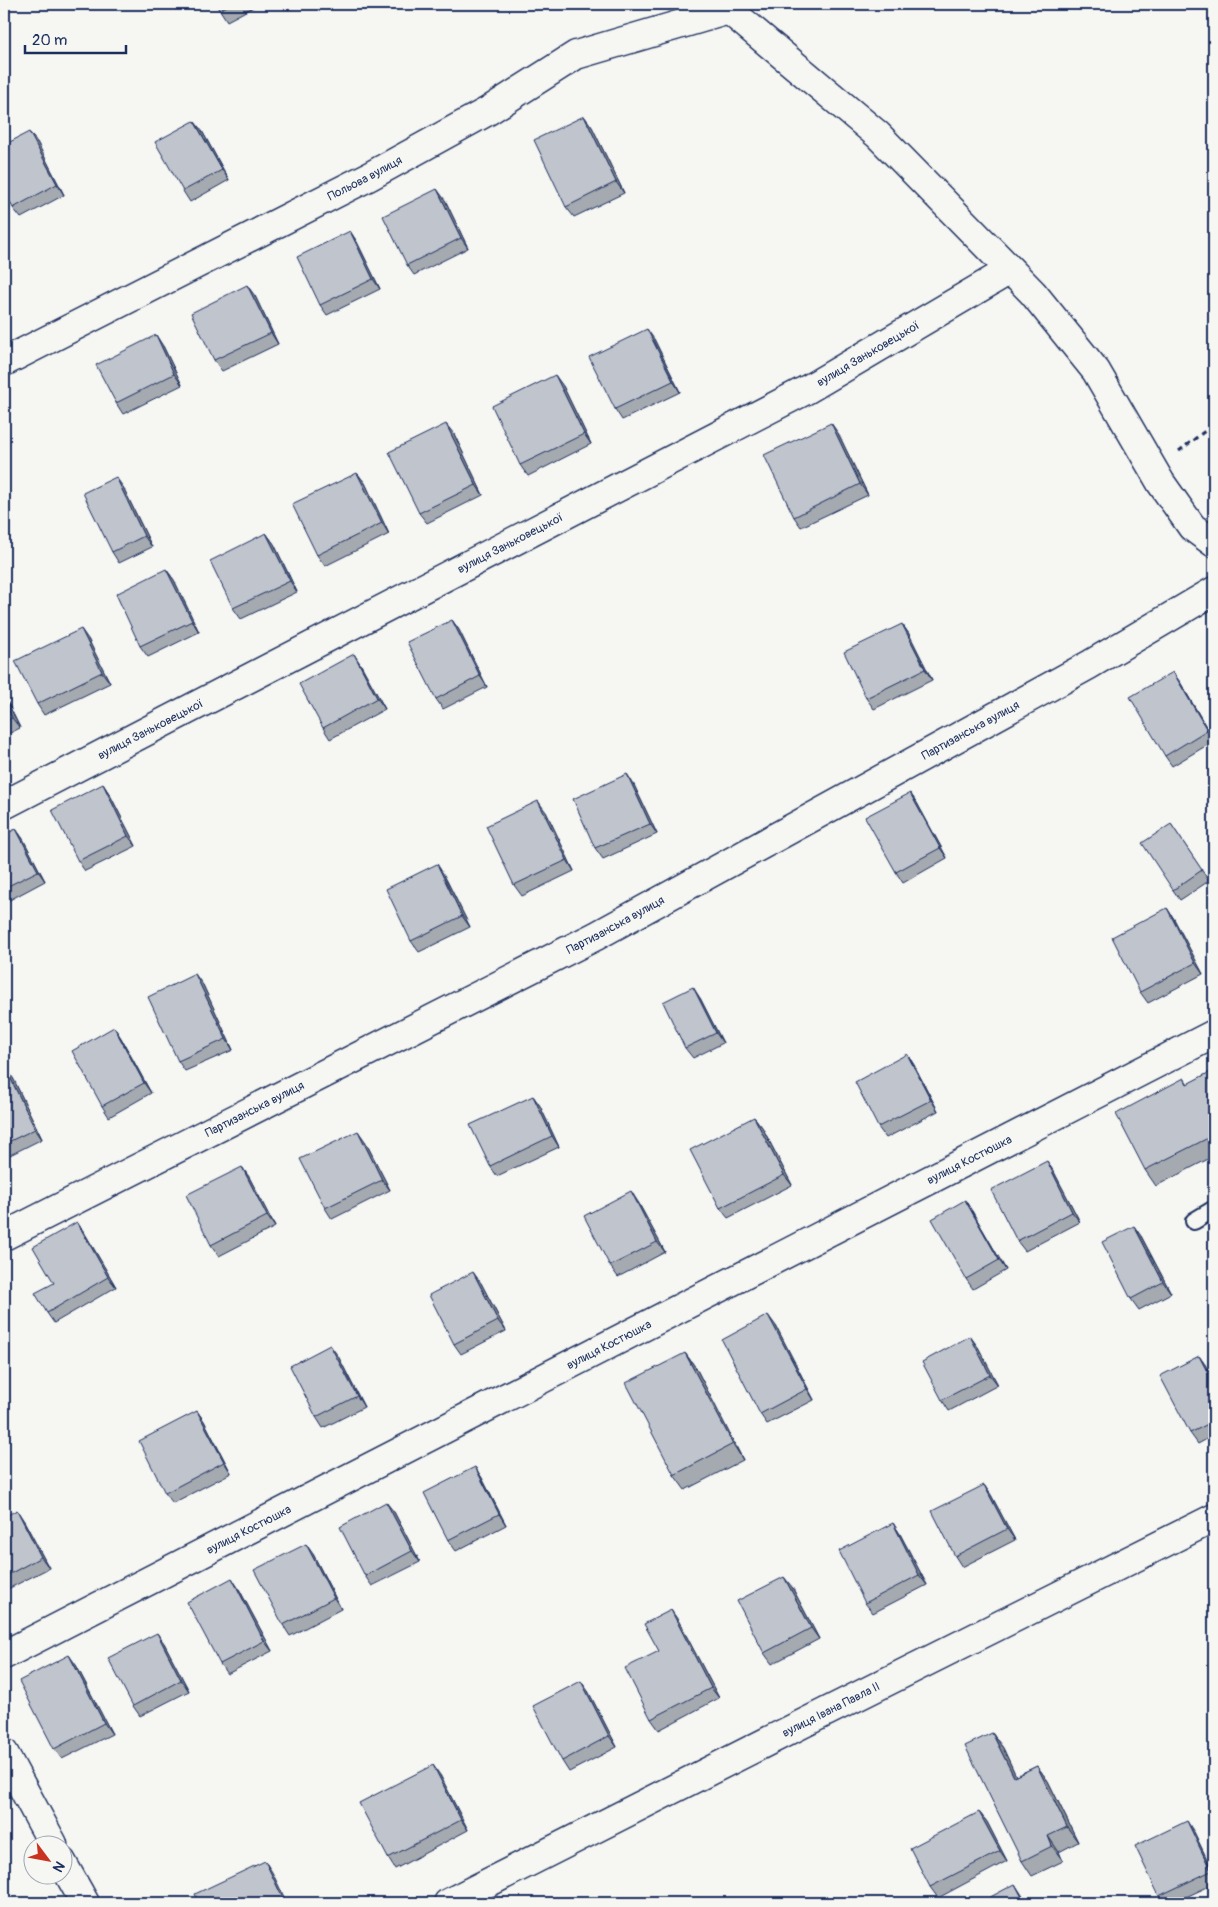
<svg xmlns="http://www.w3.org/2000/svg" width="1218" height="1907" font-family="Pangolin,sans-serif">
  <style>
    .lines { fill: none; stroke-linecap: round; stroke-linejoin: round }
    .service-casing { stroke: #1b2f5e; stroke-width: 20 }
    .minor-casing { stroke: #1b2f5e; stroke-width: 31 }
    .path { stroke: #1b2f5e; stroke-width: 3; stroke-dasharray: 5 4; stroke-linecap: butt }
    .service { stroke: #f6f6f2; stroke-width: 16 }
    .minor { stroke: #f6f6f2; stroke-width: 28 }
    .wall { fill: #a5a9b0; stroke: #1b2f5e }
    .shaded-wall { fill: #868990; stroke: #1b2f5e }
    .building { fill: #c0c4cd; stroke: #1b2f5e }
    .labels { text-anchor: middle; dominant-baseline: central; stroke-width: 4; stroke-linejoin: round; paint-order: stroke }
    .street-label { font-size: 12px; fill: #1b2f5e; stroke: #f6f6f2 }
  </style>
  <rect width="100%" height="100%" fill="#f6f6f2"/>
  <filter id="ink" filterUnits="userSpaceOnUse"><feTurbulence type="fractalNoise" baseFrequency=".02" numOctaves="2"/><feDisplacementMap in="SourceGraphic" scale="10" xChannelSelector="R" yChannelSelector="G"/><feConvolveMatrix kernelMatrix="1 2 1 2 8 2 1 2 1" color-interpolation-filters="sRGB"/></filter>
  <g filter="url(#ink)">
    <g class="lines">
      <defs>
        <path id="service" d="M1194 1221 1214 1209"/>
        <g id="minor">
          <path d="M724 4 729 10 878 135 1033 293 1096 371 1161 483 1192 527 1214 543"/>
          <path id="s1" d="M4 362 370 176 488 111 576 55 729 10"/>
          <path id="s2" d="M4 805 808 389 1010 270"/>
          <path id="s3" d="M4 1236 596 936 1089 665 1214 591"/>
          <path id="s4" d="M4 1655 1214 1034"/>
          <path d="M4 1753 53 1844"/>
          <path d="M62 1862 85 1903"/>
          <path id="s5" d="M448 1903 804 1723 1214 1518"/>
        </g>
      </defs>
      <use href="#service" class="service-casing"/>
      <use href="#minor" class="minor-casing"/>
      <path class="path" d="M1179 451 1214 424"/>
      <use href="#service" class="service"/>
      <use href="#minor" class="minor"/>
    </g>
    <g class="wall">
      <path d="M216 4H259L227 21Z"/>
      <path d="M584 116 592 127 624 193 574 217 566 207Z"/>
      <path d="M194 121 202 131 229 180 190 202 183 191Z"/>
      <path d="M37 142 64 195 21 218 13 208Z"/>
      <path d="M445 200 468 248 414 275 407 265Z"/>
      <path d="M350 231 357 242 380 289 327 315 320 305Z"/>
      <path d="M255 296 278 344 222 371 214 360Z"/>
      <path d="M654 339 680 392 622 420 615 409Z"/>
      <path d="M163 346 182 385 123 414 116 403Z"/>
      <path d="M563 386 591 444 528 476 520 465Z"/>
      <path d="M838 433 868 495 801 527 794 517Z"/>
      <path d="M454 434 483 495 427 523 419 513Z"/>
      <path d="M357 473 365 483 389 534 325 566 317 555Z"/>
      <path d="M123 487 152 547 119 563 112 552Z"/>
      <path d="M266 533 274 544 297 592 241 619 233 608Z"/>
      <path d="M166 569 174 580 199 632 148 657 140 646Z"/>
      <path d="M452 620 459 630 487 687 443 709 436 699Z"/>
      <path d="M902 624 909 634 932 680 874 709 866 698Z"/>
      <path d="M88 639 110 683 44 715 37 704Z"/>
      <path d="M361 665 385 709 330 739 323 728Z"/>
      <path d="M1180 682 1214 741 1172 766 1165 756Z"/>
      <path d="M4 695 20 728 4 736Z"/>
      <path d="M627 774 634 785 657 834 603 859 595 848Z"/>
      <path d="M103 784 110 795 136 846 85 871 78 861Z"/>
      <path d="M910 793 917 803 947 858 903 883 896 872Z"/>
      <path d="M546 812 574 871 522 896 514 885Z"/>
      <path d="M1171 824 1209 881 1180 900 1173 890Z"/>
      <path d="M16 829 23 839 45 881 4 903V835Z"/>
      <path d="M444 875 470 927 419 952 411 941Z"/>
      <path d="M1167 908 1174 919 1203 974 1148 1003 1140 992Z"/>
      <path d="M203 985 233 1050 185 1071 178 1061Z"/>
      <path d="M700 998 723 1043 693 1058 685 1048Z"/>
      <path d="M114 1027 121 1038 151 1093 109 1117 102 1106Z"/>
      <path d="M907 1054 914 1065 938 1111 886 1138 878 1127Z"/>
      <path d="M4 1068 13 1078 42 1139 4 1158Z"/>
      <path d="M1214 1070V1156L1156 1186 1145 1170 1184 1078 1188 1084Z"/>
      <path d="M533 1096 540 1106 559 1147 497 1176 490 1166Z"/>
      <path d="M754 1117 762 1127 792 1185 728 1218 720 1208Z"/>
      <path d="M365 1141 390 1190 332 1219 325 1208Z"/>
      <path d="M242 1167 249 1177 275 1227 219 1256 211 1245Z"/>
      <path d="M1054 1172 1080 1222 1025 1251 1017 1241Z"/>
      <path d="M638 1202 665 1252 618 1277 610 1266Z"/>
      <path d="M972 1211 1006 1270 973 1289 966 1279Z"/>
      <path d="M84 1232 116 1287 54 1323 47 1313 54 1283Z"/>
      <path d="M1141 1236 1171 1293 1139 1310 1131 1299Z"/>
      <path d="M481 1283 506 1331 461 1354 454 1344Z"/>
      <path d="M776 1326 814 1400 767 1424 760 1414Z"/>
      <path d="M978 1347 998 1385 949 1411 942 1400Z"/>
      <path d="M685 1353 696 1368 743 1460 685 1490 674 1475Z"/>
      <path d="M338 1356 364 1407 323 1428 316 1417Z"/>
      <path d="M1199 1356 1206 1366 1214 1382V1435L1198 1444 1190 1433Z"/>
      <path d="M197 1411 204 1421 231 1473 173 1503 165 1493Z"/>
      <path d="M475 1467 482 1478 506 1525 456 1551 448 1540Z"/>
      <path d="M984 1485 991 1495 1015 1540 962 1567 955 1556Z"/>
      <path d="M394 1512 420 1562 372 1586 365 1576Z"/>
      <path d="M4 1517 24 1521 49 1568 4 1591Z"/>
      <path d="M893 1523 900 1534 927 1585 873 1613 865 1603Z"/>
      <path d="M313 1554 341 1609 290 1636 283 1625Z"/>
      <path d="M792 1587 819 1639 772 1664 764 1653Z"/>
      <path d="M239 1589 272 1651 227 1674 220 1664Z"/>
      <path d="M678 1620 719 1698 659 1730 651 1719 659 1651Z"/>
      <path d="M164 1643 189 1691 140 1716 133 1706Z"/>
      <path d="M76 1665 112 1734 62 1759 54 1749Z"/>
      <path d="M588 1691 617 1747 569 1772 562 1761Z"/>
      <path d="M992 1733 1003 1748 1016 1776 1037 1766 1048 1781 1078 1842 1059 1852 1063 1861 1032 1876 1022 1861Z"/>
      <path d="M440 1775 468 1830 395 1869 388 1858Z"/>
      <path d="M979 1812 987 1822 1007 1861 938 1898 930 1887Z"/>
      <path d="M1194 1832 1214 1874V1884L1173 1903H1164L1159 1896Z"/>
    </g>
    <g class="shaded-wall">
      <path d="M584 116 592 127 624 193 616 182Z"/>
      <path d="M194 121 202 131 229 180 222 170Z"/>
      <path d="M29 132 37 142 64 195 57 184Z"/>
      <path d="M437 189 445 200 468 248 461 238Z"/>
      <path d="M350 231 357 242 380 289 373 279Z"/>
      <path d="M247 285 255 296 278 344 271 333Z"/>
      <path d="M647 329 654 339 680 392 673 381Z"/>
      <path d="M156 335 163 346 182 385 174 374Z"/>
      <path d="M555 375 563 386 591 444 584 434Z"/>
      <path d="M831 423 838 433 868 495 860 484Z"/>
      <path d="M446 424 454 434 483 495 476 485Z"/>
      <path d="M357 473 365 483 389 534 382 523Z"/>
      <path d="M116 477 123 487 152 547 144 536Z"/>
      <path d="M266 533 274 544 297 592 290 581Z"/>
      <path d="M166 569 174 580 199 632 192 621Z"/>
      <path d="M452 620 459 630 487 687 480 676Z"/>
      <path d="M902 624 909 634 932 680 925 669Z"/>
      <path d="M81 629 88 639 110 683 102 672Z"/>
      <path d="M354 654 361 665 385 709 377 698Z"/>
      <path d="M1173 672 1180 682 1214 740 1207 730Z"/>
      <path d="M4 695 20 728 12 718 4 700Z"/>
      <path d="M627 774 634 785 657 834 650 824Z"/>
      <path d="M103 784 110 795 136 846 128 836Z"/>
      <path d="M910 793 917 803 947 858 940 848Z"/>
      <path d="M538 801 546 812 574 871 567 860Z"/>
      <path d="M16 829 23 839 45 881 38 871Z"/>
      <path d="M437 864 444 875 470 927 462 916Z"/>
      <path d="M1167 908 1174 919 1203 974 1195 963Z"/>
      <path d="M195 974 203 985 233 1050 226 1039Z"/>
      <path d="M693 987 700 998 723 1043 716 1033Z"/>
      <path d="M114 1027 121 1038 151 1093 144 1083Z"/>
      <path d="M907 1054 914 1065 938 1111 931 1100Z"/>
      <path d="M5 1067 13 1078 42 1139 35 1129Z"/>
      <path d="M533 1096 540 1106 559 1147 552 1136Z"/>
      <path d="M754 1117 762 1127 792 1185 784 1175Z"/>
      <path d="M358 1131 365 1141 390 1190 382 1180Z"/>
      <path d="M1047 1161 1054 1172 1080 1222 1072 1212Z"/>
      <path d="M242 1167 249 1177 275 1227 267 1216Z"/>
      <path d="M631 1191 638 1202 665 1252 657 1242Z"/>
      <path d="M965 1200 972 1211 1006 1270 999 1260Z"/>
      <path d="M77 1222 84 1232 116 1287 108 1277Z"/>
      <path d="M1134 1226 1141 1236 1171 1293 1163 1282Z"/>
      <path d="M473 1272 481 1283 506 1331 498 1321Z"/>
      <path d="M768 1315 776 1326 814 1400 807 1389Z"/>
      <path d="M970 1336 978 1347 998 1385 990 1375Z"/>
      <path d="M330 1345 338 1356 364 1407 357 1396Z"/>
      <path d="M685 1353 696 1368 743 1460 733 1444Z"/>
      <path d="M1199 1356 1206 1366 1214 1382V1385Z"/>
      <path d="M197 1411 204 1421 231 1473 224 1462Z"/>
      <path d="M475 1467 482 1478 506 1525 499 1514Z"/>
      <path d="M984 1485 991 1495 1015 1540 1007 1529Z"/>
      <path d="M386 1502 394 1512 420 1562 412 1551Z"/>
      <path d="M17 1510 24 1521 49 1568 41 1557Z"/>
      <path d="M893 1523 900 1534 927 1585 919 1575Z"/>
      <path d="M306 1544 313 1554 341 1609 334 1598Z"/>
      <path d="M784 1577 792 1587 819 1639 811 1628Z"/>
      <path d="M232 1578 239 1589 272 1651 264 1641Z"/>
      <path d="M671 1610 678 1620 719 1698 711 1688Z"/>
      <path d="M157 1633 164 1643 189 1691 181 1680Z"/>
      <path d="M69 1655 76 1665 112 1734 104 1723Z"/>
      <path d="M581 1681 588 1691 617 1747 609 1736Z"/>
      <path d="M992 1733 1003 1748 1024 1793 1014 1777Z"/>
      <path d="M433 1765 440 1775 468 1830 461 1820Z"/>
      <path d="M1037 1766 1048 1781 1078 1842 1067 1827Z"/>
      <path d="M979 1812 987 1822 1007 1861 1000 1851Z"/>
      <path d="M1187 1821 1194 1832 1214 1874V1877L1211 1871Z"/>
      <path d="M1048 1836 1059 1852 1063 1861 1052 1846Z"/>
      <path d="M265 1861 272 1872 287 1903H285Z"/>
      <path d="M1015 1884 1022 1895 1027 1903H1025Z"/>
    </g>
    <g class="building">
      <path d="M216 4H231L219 10Z"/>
      <path d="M584 116 616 182 566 207 534 140Z"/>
      <path d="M194 121 222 170 183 191 155 142Z"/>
      <path d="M29 132 57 184 13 208 4 190V145Z"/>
      <path d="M437 189 461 238 407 265 383 216Z"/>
      <path d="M350 231 373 279 320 305 297 257Z"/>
      <path d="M247 285 271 333 214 360 191 313Z"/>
      <path d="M647 329 673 381 615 409 589 357Z"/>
      <path d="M156 335 174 374 116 403 96 365Z"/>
      <path d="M555 375 584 434 520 465 492 406Z"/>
      <path d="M831 423 860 484 794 517 764 455Z"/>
      <path d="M446 424 476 485 419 513 389 452Z"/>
      <path d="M357 473 382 523 317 555 292 504Z"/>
      <path d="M116 477 144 536 112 552 83 493Z"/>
      <path d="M266 533 290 581 233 608 210 561Z"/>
      <path d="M166 569 192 621 140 646 116 594Z"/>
      <path d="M452 620 480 676 436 699 407 642Z"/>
      <path d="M902 624 925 669 866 698 844 652Z"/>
      <path d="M81 629 102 672 37 704 15 661Z"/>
      <path d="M354 654 377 698 323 728 299 684Z"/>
      <path d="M1173 672 1207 730 1165 756 1130 697Z"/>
      <path d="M4 700 12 718 4 722Z"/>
      <path d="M627 774 650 824 595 848 573 799Z"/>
      <path d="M103 784 128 836 78 861 52 810Z"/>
      <path d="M910 793 940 848 896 872 865 817Z"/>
      <path d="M538 801 567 860 514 885 486 826Z"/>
      <path d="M1171 824 1202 870 1173 890 1142 843Z"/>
      <path d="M16 829 38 871 4 888V835Z"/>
      <path d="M437 864 462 916 411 941 386 889Z"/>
      <path d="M1167 908 1195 963 1140 992 1112 937Z"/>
      <path d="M195 974 226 1039 178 1061 148 997Z"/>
      <path d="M693 987 716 1033 685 1048 663 1002Z"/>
      <path d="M114 1027 144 1083 102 1106 72 1051Z"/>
      <path d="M907 1054 931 1100 878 1127 855 1082Z"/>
      <path d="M5 1067 35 1129 4 1144V1068Z"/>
      <path d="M1214 1070V1141L1212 1136 1145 1170 1116 1114 1184 1078 1187 1084Z"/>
      <path d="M533 1096 552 1136 490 1166 470 1125Z"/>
      <path d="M754 1117 784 1175 720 1208 690 1150Z"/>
      <path d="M358 1131 382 1180 325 1208 300 1159Z"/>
      <path d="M1047 1161 1072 1212 1017 1241 991 1190Z"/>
      <path d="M242 1167 267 1216 211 1245 186 1195Z"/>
      <path d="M631 1191 657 1242 610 1266 584 1216Z"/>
      <path d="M965 1200 999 1260 966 1279 932 1219Z"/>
      <path d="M77 1222 108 1277 47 1313 35 1293 54 1283 33 1247Z"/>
      <path d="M1134 1226 1163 1282 1131 1299 1102 1242Z"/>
      <path d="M473 1272 498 1321 454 1344 429 1295Z"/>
      <path d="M768 1315 807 1389 760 1414 722 1340Z"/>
      <path d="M970 1336 990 1375 942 1400 922 1362Z"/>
      <path d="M330 1345 357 1396 316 1417 290 1366Z"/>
      <path d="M685 1353 733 1444 674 1475 626 1383Z"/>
      <path d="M1199 1356 1214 1385V1421L1190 1433 1160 1376Z"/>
      <path d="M197 1411 224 1462 165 1493 139 1441Z"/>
      <path d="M475 1467 499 1514 448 1540 424 1493Z"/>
      <path d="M984 1485 1007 1529 955 1556 932 1511Z"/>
      <path d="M386 1502 412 1551 365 1576 340 1527Z"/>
      <path d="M17 1510 41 1557 4 1577V1517Z"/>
      <path d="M893 1523 919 1575 865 1603 839 1551Z"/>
      <path d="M306 1544 334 1598 283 1625 254 1570Z"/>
      <path d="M784 1577 811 1628 764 1653 737 1601Z"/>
      <path d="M232 1578 264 1641 220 1664 187 1602Z"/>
      <path d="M671 1610 711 1688 651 1719 625 1668 659 1651 644 1624Z"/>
      <path d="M157 1633 181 1680 133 1706 108 1658Z"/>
      <path d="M69 1655 104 1723 54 1749 19 1681Z"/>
      <path d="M581 1681 609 1736 562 1761 533 1706Z"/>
      <path d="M992 1733 1014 1777 1037 1766 1067 1827 1048 1836 1052 1846 1022 1861 965 1746Z"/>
      <path d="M433 1765 461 1820 388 1858 359 1803Z"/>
      <path d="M979 1812 1000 1851 930 1887 910 1848Z"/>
      <path d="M1187 1821 1211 1871 1159 1896 1135 1846Z"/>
      <path d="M265 1861 285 1903H199L195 1894Z"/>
      <path d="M1015 1884 1025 1903H979Z"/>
    </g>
  </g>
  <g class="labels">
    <g class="street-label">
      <text stroke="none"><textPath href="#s1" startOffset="405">Польова вулиця</textPath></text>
      <text stroke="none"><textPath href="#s2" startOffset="975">вулиця Заньковецької</textPath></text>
      <text stroke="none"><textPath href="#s2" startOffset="570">вулиця Заньковецької</textPath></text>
      <text stroke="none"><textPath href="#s2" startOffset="165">вулиця Заньковецької</textPath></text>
      <text stroke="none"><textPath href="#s3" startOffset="1091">Партизанська вулиця</textPath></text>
      <text stroke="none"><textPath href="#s3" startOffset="686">Партизанська вулиця</textPath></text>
      <text stroke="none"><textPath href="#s3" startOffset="281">Партизанська вулиця</textPath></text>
      <text stroke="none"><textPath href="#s4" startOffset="1085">вулиця Костюшка</textPath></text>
      <text stroke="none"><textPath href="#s4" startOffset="680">вулиця Костюшка</textPath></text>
      <text stroke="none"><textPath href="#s4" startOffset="275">вулиця Костюшка</textPath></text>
      <text stroke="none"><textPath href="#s5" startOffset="429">вулиця Івана Павла II</textPath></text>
    </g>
  </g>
  <rect width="1218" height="1907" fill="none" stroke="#f6f6f2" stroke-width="20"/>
  <rect x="10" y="10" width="1198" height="1887" fill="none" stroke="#1b2f5e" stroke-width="2" filter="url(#ink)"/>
  <g transform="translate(48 1860) rotate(122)"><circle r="24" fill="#f6f6f2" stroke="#9ea6b7"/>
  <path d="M0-4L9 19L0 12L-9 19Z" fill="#c8321e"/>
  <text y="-8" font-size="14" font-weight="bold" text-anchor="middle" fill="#1b2f5e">N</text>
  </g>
  <path d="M25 45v8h101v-8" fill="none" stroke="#1b2f5e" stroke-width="2.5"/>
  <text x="32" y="45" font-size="15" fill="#1b2f5e" stroke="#f6f6f2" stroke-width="4" paint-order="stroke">20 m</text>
</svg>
